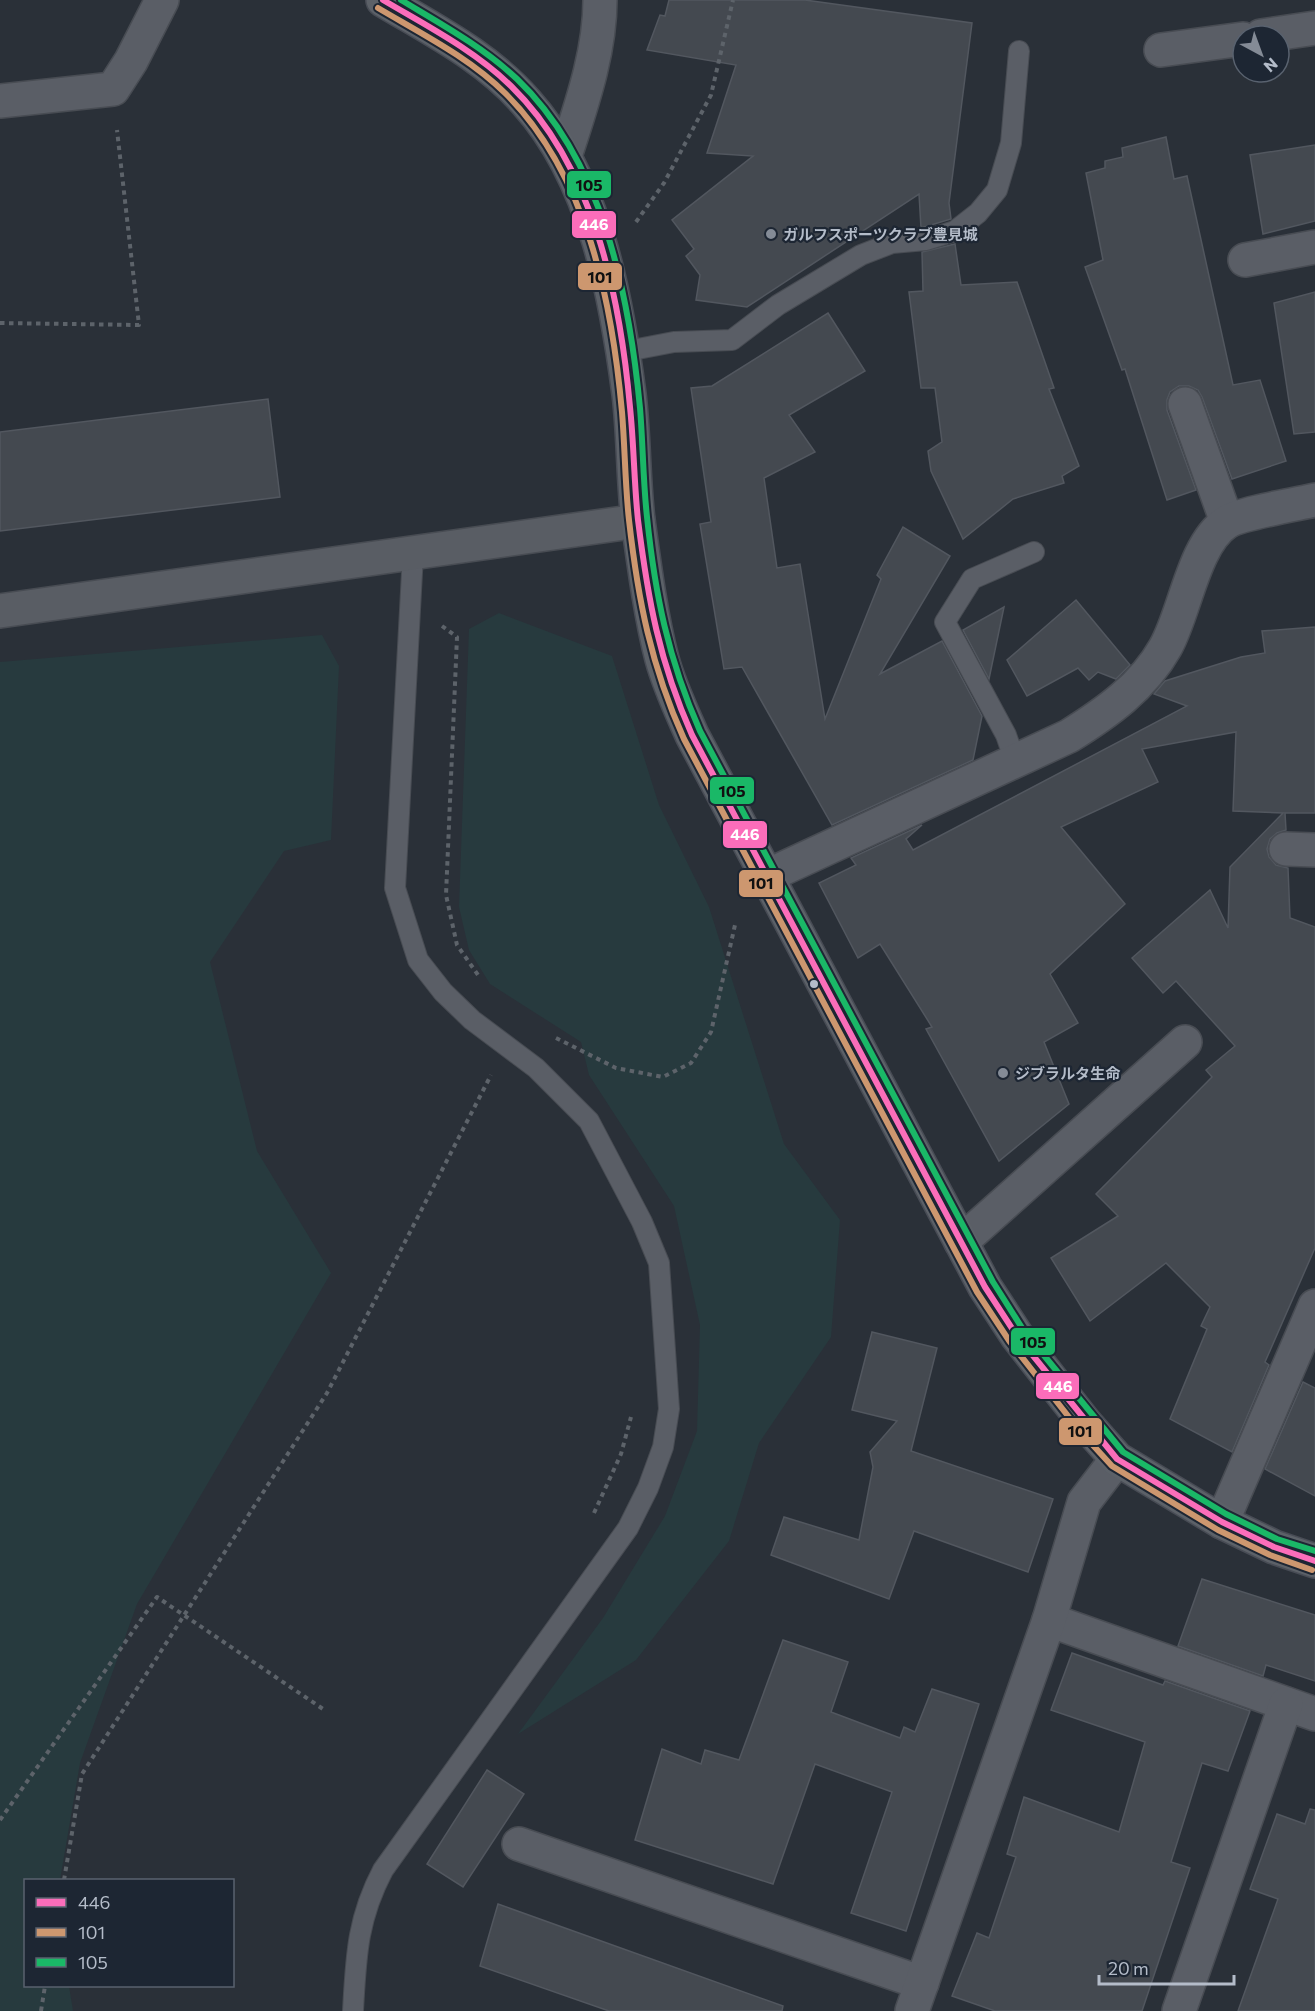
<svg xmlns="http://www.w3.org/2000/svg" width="1315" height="2011" font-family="Commissioner,'Noto Sans JP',sans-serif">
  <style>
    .green { fill: #273a3e }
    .building { fill: #444950; stroke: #52575f; stroke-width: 1.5 }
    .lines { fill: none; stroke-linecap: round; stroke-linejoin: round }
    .lane-casing { stroke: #484c53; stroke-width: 22 }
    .street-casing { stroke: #484c53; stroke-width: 36 }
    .secondary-casing { stroke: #484c53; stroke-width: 36 }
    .primary-casing { stroke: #484c55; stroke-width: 36 }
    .path { stroke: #5d636a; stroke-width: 4; stroke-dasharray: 4.5 4.5; stroke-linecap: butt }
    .lane { stroke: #5a5e66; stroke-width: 20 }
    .street { stroke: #5a5e66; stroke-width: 33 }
    .secondary { stroke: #595d64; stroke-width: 33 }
    .primary { stroke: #5c6168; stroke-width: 33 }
    .bus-1-casing { stroke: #1d2633; stroke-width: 10 }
    .bus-2-casing { stroke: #1d2633; stroke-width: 10 }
    .bus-3-casing { stroke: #1d2633; stroke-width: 10 }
    .bus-1 { stroke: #fb6dba; stroke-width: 6 }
    .bus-2 { stroke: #cd976f; stroke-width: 6 }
    .bus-3 { stroke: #1ab867; stroke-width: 6 }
    .poi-dot { fill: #848b96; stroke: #1d2633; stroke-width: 2 }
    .bus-dot { fill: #b4bcc9; stroke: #1d2633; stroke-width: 2 }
    .labels { text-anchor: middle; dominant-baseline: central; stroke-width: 4.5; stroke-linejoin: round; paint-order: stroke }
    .poi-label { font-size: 15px; font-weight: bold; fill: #b4bcc9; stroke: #1d2633; text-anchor: start }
    .line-badge { stroke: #1d2633; stroke-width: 2 }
    .badge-label { font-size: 16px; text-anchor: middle; font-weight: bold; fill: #fff }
    .pale-badge-label { font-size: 16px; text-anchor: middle; font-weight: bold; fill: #111 }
  </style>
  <rect width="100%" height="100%" fill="#2a3038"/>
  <g class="green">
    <path d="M499 613 612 656 659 805 709 907 784 1144 840 1220 831 1337 759 1443 729 1541 636 1660 518 1734 603 1618 665 1516 697 1431 700 1325 674 1206 589 1075 581 1042 490 984 469 950 459 907 469 629Z"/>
    <path d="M322 635 339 666 331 840 284 851 210 962 257 1151 331 1273 137 1604 80 1763 60 1880H26V1986H69L73 2011H0V662Z"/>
  </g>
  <g class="building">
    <path d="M669 0H805L972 23 949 203 951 219 921 228 919 194 747 307 696 300 700 275 686 256 694 249 672 220 753 156 707 153 736 65 647 50 660 15 665 16Z"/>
    <path d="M1166 137 1174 179 1187 176 1233 385 1260 380 1286 461 1232 479 1202 397 1198 390 1189 386H1179L1170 392 1167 400V410L1196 490 1167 500 1125 369 1122 370 1085 267 1103 260 1086 173 1105 168V161L1123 157 1122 148Z"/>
    <path d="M1315 145V221L1263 234 1250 155Z"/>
    <path d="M955 244 961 285 1017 282 1054 388 1049 389 1079 466 1062 476 1064 483 1013 499 963 539 931 471 928 451 942 442 935 388H921L909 292 923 291 922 252Z"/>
    <path d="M1315 292V432L1294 434 1274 303Z"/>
    <path d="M828 313 865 371 789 415 815 452 764 478 777 568 800 564 825 719 881 579 877 575 903 527 950 556 880 674 942 641 982 716 973 760 832 825 742 667 724 669 700 524 711 522 691 388 712 386Z"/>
    <path d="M268 399 280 497 0 531V432Z"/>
    <path d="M1076 600 1130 665 1116 679 1098 672 1089 680 1078 668 1027 696 1007 660Z"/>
    <path d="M1004 607 989 679 963 630Z"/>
    <path d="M1315 627V813H1285L1286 830 1277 833 1270 839 1267 849 1269 857 1276 865 1288 868 1290 918 1315 927V1248L1265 1362 1269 1365 1232 1452 1170 1419 1207 1329 1201 1326 1210 1307 1166 1263 1090 1321 1051 1258 1118 1216 1096 1194 1212 1077 1206 1070 1235 1046 1176 981 1163 993 1132 958 1210 890 1228 928 1230 867 1283 813 1233 811 1236 732 1142 749 1158 782 1061 827 1125 904 1050 974 1078 1023 1044 1042 1069 1104 999 1161 926 1029 932 1027 880 944 858 958 819 883 856 865 851 858 922 825 906 839 913 850 1187 706 1154 694 1165 681 1241 657 1265 653 1262 631Z"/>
    <path d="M872 1332 937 1348 911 1451 1053 1499 1028 1572 914 1531 889 1599 771 1555 784 1517 859 1540 873 1467 870 1452 897 1421 852 1410Z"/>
    <path d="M1303 1382 1315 1388V1496L1265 1469Z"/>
    <path d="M1202 1579 1315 1615V1681L1266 1665 1263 1676 1178 1646Z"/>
    <path d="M783 1640 848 1662 831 1712 900 1738 904 1727 915 1732 932 1689 979 1704 906 1931 851 1913 892 1792 815 1764 773 1884 635 1840 662 1749 701 1764 705 1750 739 1760Z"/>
    <path d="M1072 1653 1163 1685 1165 1681 1250 1711 1228 1771 1202 1763 1171 1862 1190 1868 1142 2011H995L952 1996 977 1933 989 1938 1016 1857 1007 1854 1024 1797 1119 1832 1145 1742 1051 1710Z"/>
    <path d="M487 1770 524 1794 463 1887 427 1864Z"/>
    <path d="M1310 1809 1315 1810V2011H1238L1278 1899 1250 1889 1277 1814 1305 1824Z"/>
    <path d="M498 1904 783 2006 782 2011H609L480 1966Z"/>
  </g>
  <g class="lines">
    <defs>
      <g id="lane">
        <path d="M622 352 674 342 732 340 778 305 861 255 892 243 926 240 955 231 978 213 997 190 1011 143 1019 51"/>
        <path d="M1015 761 1006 735 945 622 972 579 1034 552"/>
        <path d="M353 2011C356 1957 357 1919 383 1870L628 1528 648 1488 663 1447 669 1409 659 1263 642 1222 589 1121 536 1068 472 1020 443 992 418 960 395 888 413 554"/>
      </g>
      <g id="street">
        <path d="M1261 36 1315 28"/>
        <path d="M1161 50 1243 39"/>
        <path d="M0 101 113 89 131 61 162 0"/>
        <path d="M565 156C581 106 600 53 600 0"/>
        <path d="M1245 260 1315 247"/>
        <path d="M1185 404 1227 522"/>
        <path d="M1286 849 1315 850"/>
        <path d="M767 876 1069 736C1106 713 1143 687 1165 648 1185 614 1193 544 1227 522 1239 514 1297 504 1315 500"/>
        <path d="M961 1242 1185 1042"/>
        <path d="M1222 1522 1315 1306"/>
        <path d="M1049 1620 1315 1714"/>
        <path d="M519 1844 922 1983"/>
        <path d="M912 2011 1049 1620 1084 1502 1117 1459"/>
        <path d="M1179 2011 1286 1704"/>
      </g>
      <path id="secondary" d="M0 611 638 521"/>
      <path id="primary" d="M383 0C433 30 487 57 526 102 595 179 616 295 629 394 634 435 633 478 638 520 644 564 651 617 662 659 669 685 681 710 692 735L985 1287 1017 1336 1086 1424 1117 1459 1222 1522 1274 1547 1315 1561"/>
    </defs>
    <use href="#lane" class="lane-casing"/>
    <use href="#street" class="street-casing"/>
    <use href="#secondary" class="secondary-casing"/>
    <use href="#primary" class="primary-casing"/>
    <g class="path">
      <path d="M636 222 664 183 711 95 733 0"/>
      <path d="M0 323 139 325 117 130"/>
      <path d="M442 626 457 637 446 895 457 945 478 975"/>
      <path d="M556 1038 616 1068 663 1077 691 1063 711 1032 735 925"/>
      <path d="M594 1513 621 1454 631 1417"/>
      <path d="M0 1820 157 1597 323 1709"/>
      <path d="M64 1880 82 1774 327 1393 491 1075"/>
      <path d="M41 2011 45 1986"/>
    </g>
    <use href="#lane" class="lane"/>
    <use href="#street" class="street"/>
    <use href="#secondary" class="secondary"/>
    <use href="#primary" class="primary"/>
    <defs>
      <path id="bus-1" d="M383 0C427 26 474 50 511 86 594 167 620 296 630 407 634 445 634 483 638 520 648 600 659 661 692 735L985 1287 1017 1336 1117 1459 1222 1522 1274 1547 1315 1561"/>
      <path id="bus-2" d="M378 8C422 34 470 58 506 94 587 175 612 301 622 412 625 448 625 484 629 520 638 600 651 666 684 739L977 1292 1010 1342 1079 1430 1112 1466 1218 1530 1270 1555 1312 1570"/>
      <path id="bus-3" d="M401 0C441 24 483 47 517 79 603 161 629 294 640 408 643 444 643 481 647 517 655 594 668 659 700 731L993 1282 1024 1331 1123 1452 1226 1514 1277 1539 1315 1551"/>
    </defs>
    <use href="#bus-1" class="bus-1-casing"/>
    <use href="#bus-2" class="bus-2-casing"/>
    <use href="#bus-3" class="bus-3-casing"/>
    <use href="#bus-1" class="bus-1"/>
    <use href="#bus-2" class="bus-2"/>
    <use href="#bus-3" class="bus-3"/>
  </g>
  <g class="poi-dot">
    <circle cx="771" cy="234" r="6"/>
    <circle cx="1003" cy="1073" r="6"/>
  </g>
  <circle class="bus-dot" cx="814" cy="984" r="5"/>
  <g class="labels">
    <g class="poi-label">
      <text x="783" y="234">ガルフスポーツクラブ豊見城</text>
      <text x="1015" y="1073">ジブラルタ生命</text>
    </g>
  </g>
  <g class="line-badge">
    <rect x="566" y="170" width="46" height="29" rx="6" fill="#1ab867"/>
    <rect x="571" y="210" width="46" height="29" rx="6" fill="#fb6dba"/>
    <rect x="577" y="262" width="46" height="29" rx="6" fill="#cd976f"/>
    <rect x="709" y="776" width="46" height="29" rx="6" fill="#1ab867"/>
    <rect x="722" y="820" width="46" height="29" rx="6" fill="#fb6dba"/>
    <rect x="738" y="869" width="46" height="29" rx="6" fill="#cd976f"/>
    <rect x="1010" y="1327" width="46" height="29" rx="6" fill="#1ab867"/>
    <rect x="1035" y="1372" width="45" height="28" rx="6" fill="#fb6dba"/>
    <rect x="1058" y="1417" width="45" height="29" rx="6" fill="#cd976f"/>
  </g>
  <g class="badge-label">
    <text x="594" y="230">446</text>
    <text x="745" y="840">446</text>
    <text x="1058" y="1392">446</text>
  </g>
  <g class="pale-badge-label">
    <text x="589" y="191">105</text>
    <text x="600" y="283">101</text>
    <text x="732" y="797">105</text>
    <text x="761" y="889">101</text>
    <text x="1033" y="1348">105</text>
    <text x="1080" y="1437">101</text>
  </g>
  <rect x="24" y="1879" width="210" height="108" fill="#1d2633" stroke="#59626f" stroke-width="1.5"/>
  <rect x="36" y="1898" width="30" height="9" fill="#fb6dba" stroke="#59626f" stroke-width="1.5"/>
  <text x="78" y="1909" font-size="18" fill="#b4bcc9">446</text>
  <rect x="36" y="1928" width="30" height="9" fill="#cd976f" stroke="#59626f" stroke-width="1.5"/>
  <text x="78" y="1939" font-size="18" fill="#b4bcc9">101</text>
  <rect x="36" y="1958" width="30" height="9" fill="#1ab867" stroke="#59626f" stroke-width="1.5"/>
  <text x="78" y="1969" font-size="18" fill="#b4bcc9">105</text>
  <g transform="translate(1261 54) rotate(139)"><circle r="28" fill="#1d2633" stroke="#59626f" stroke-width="1.5"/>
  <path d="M0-4.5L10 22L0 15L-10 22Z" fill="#848b96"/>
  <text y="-9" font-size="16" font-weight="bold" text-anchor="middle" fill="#b4bcc9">N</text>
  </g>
  <path d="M1099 1975v9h135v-9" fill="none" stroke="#b4bcc9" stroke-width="3"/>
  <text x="1108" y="1975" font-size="18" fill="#b4bcc9" stroke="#1d2633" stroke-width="4.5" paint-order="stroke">20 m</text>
</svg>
